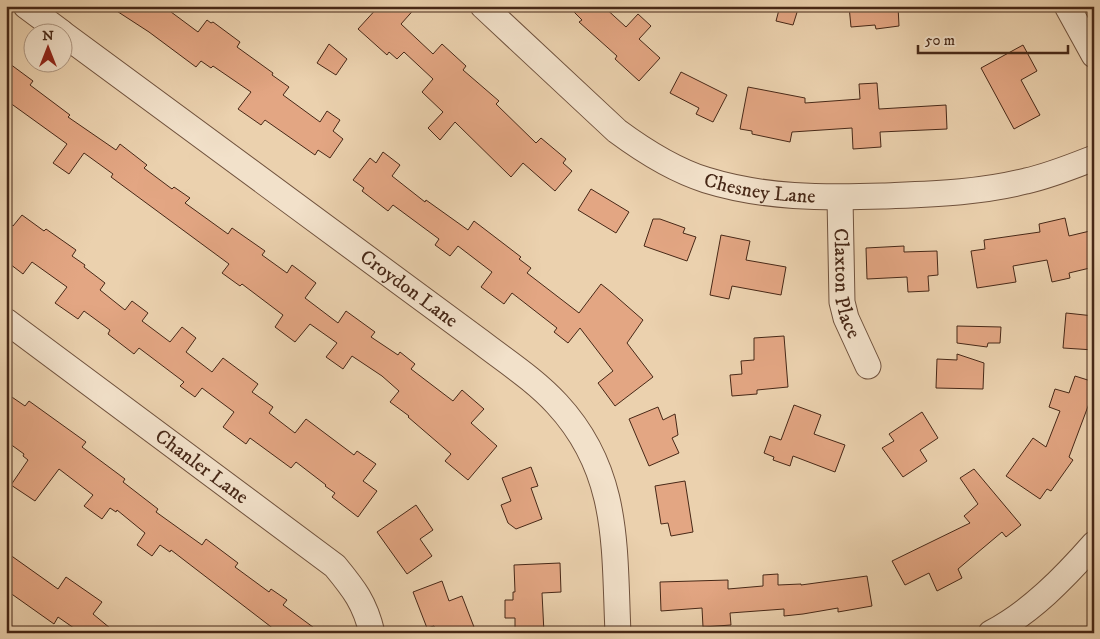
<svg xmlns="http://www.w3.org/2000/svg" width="1100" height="639" font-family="'IM FELL DW Pica',serif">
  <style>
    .building { fill: #e3a683; stroke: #472817 }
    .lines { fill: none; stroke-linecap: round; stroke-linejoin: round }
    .minor-casing { stroke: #70523d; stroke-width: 27 }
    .minor { stroke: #f2e1ca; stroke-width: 25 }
    .labels { text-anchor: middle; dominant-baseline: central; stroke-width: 5; stroke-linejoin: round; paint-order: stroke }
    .street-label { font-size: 20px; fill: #472817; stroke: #f2e1ca }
  </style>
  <rect width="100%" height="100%" fill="#ebd1ae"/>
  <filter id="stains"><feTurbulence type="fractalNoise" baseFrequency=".004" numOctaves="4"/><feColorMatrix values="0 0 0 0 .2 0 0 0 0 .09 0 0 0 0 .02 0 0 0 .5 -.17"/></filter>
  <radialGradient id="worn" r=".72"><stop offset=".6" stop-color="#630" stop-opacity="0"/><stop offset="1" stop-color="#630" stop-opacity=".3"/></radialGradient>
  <g class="building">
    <path d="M109 6H163L198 32 207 20 211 23 213 22 240 42 237 47 273 73 272 75 289 87 283 95 320 122 327 111 340 120 333 131 343 139 330 158 318 150 315 155 265 120 261 125 238 109 251 92 213 66 211 68 201 61 196 67 149 32Z"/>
    <path d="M379 6H417L401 24 433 54 442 44 466 66 463 70 499 101 496 104 536 143 541 138 566 159 563 163 572 171 555 191 523 163 511 177 455 122 440 140 428 128 443 112 422 92 433 79 404 52 397 59 389 52 387 55 358 29Z"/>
    <path d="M568 6H603L626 27 638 14 651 26 639 39 660 58 639 81 615 59 617 56 579 22 582 20Z"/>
    <path d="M780 6H799L793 25 776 21Z"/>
    <path d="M849 6H898L899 26 876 29 875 25 851 27Z"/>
    <path d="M329 44 347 59 336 75 317 63Z"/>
    <path d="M1023 45 1037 71 1021 80 1040 115 1014 129 981 68Z"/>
    <path d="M6 61 33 81 30 85 70 115 68 117 116 150 120 144 147 165 144 168 172 189 174 187 190 198 185 203 228 234 232 228 265 251 262 255 287 273 292 265 316 283 305 298 338 323 346 311 375 332 371 337 398 355 400 352 415 364 411 369 453 401 462 390 484 409 471 423 497 446 468 480 445 461 451 454 408 417 409 416 390 402 399 391 382 376 352 356 343 369 326 357 337 343 310 324 295 342 275 327 283 315 242 284 240 286 222 273 229 264 111 177 113 174 84 153 69 174 53 163 67 144 6 100Z"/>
    <path d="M681 72 727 95 713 122 696 114 699 108 670 93Z"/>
    <path d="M877 83 879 109 946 105 947 129 880 132 881 147 853 149 852 128 792 132 790 142 752 134V131L740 129 748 87 805 98V103L860 99 859 84Z"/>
    <path d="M383 152 400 165 392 176 425 202 426 200 468 230 474 221 521 257 519 259 531 268 527 273 579 313 601 284 611 292 643 320 627 343 653 377 615 406 598 383 613 371 580 328 568 343 554 332 557 328 512 293 504 304 481 287 492 272 458 246 450 256 435 245 439 239 393 205 388 211 362 191 364 188 353 180 370 158 376 163Z"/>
    <path d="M591 189 629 212 616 233 578 210Z"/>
    <path d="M22 215 44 231 46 229 76 250 72 256 85 265 84 267 105 283 100 290 125 310 132 301 148 313 142 321 170 342 182 327 196 338 186 352 212 372 223 358 258 384 252 392 273 407 269 413 295 433 306 419 354 455 357 451 376 464 363 481 377 491 358 517 332 497 335 493 325 486 326 485 296 462 291 468 250 438 246 444 223 427 234 412 202 388 195 397 180 386 184 382 139 348 134 354 108 334 110 330 84 311 78 319 55 303 67 287 32 262 23 274 6 261V221L13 226Z"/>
    <path d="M1065 218 1069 236 1094 230V267L1069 273 1070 278 1052 282 1047 260 1013 266 1016 282 977 288 971 251 985 249 984 240 1040 232 1039 224Z"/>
    <path d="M653 219H660L685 228 683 233 696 237 687 261 644 246Z"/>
    <path d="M721 235 750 241 746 260 786 267 781 295 732 286 729 299 710 295Z"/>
    <path d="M904 246V252L937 251 938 275 928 276 929 291 908 292 907 277 867 279 866 248Z"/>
    <path d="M1066 313 1094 316V350L1063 348Z"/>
    <path d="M957 326 1001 327 1000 343H988L987 347 957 343Z"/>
    <path d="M784 336 788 387 757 390V394L732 396 730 375 742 374 741 361 754 360V338Z"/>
    <path d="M957 354 984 363 983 389 936 388 937 359 957 360Z"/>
    <path d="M1075 376 1094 382V402L1090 401 1069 457 1073 460 1051 491 1047 489 1040 499 1006 476 1033 438 1046 447 1060 411 1049 407 1055 389 1069 393Z"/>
    <path d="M6 393 25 406 29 401 86 442 82 447 125 479 123 482 158 509 156 512 202 545 206 539 238 563 235 567 269 592 271 589 287 600 283 605 321 633H279L171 550 170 552 160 545 152 556 137 545 145 533 117 510 116 512 110 508 102 519 84 506 93 495 59 469 35 501 11 485 28 460 23 456 24 454 6 441Z"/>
    <path d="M794 405 821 415 814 434 845 445 835 472 793 456 790 466 773 460 774 457 764 453 770 436 781 440Z"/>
    <path d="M658 407 663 420 675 414 678 435 672 438 679 453 649 466 629 419Z"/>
    <path d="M922 412 938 438 920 450 927 461 903 477 882 448 894 441 889 434Z"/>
    <path d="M531 467 538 486 531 488 542 519 516 529 508 523 501 505 511 501 502 478Z"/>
    <path d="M974 469 1021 525 1006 537 1002 532 958 569 962 578 937 591 929 573 905 585 892 561 970 523 964 516 978 504 960 478Z"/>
    <path d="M685 481 693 532 671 536 668 523 661 524 655 486Z"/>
    <path d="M416 505 433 530 420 539 432 556 407 574 377 532Z"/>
    <path d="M6 552 58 589 66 577 102 602 93 614 116 633H81L58 617 54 624 6 590Z"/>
    <path d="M560 563 561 592 542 593 544 633H515V618H505V600H513V592H515L514 565Z"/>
    <path d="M778 574V585L801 584V585L867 576 872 606 838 612V608L803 614 784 616V609L730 613 731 625 703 627 702 608 661 611 660 582 728 580V589L763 586V575Z"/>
    <path d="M442 581 449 601 462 596 474 627 455 633H437L434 626 427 628 413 592Z"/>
  </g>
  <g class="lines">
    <defs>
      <g id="minor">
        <path d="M26 6 61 32"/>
        <path id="s1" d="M483 6 617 131C644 151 674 170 706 180 764 198 823 198 883 196 931 194 979 193 1026 181 1049 176 1071 167 1094 158"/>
        <path d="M1067 6 1094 55"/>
        <path id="s2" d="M62 33 481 342C507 362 535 380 557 404 620 472 614 547 618 633"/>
        <path id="s3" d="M840 198 842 302 846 318 868 366"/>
        <path id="s4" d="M6 321 335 566C354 589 365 603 372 633"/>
        <path d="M991 633C1031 612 1064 578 1094 544"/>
      </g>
    </defs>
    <use href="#minor" class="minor-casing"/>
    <use href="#minor" class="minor"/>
  </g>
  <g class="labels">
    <g class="street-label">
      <text stroke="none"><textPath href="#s1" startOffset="340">Chesney Lane</textPath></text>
      <text stroke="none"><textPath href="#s3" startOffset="86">Claxton Place</textPath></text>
      <text stroke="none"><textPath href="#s2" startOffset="431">Croydon Lane</textPath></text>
      <text stroke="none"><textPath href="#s4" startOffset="244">Chanler Lane</textPath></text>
    </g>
  </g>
  <rect width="1100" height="639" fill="none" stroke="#ebd1ae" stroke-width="25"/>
  <rect x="8" y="8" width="1085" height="624" fill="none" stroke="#472817" stroke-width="2.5"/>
  <rect x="12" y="12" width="1075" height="614" fill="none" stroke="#472817"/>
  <g transform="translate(48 48)"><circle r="24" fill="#f2e1ca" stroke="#ae9782"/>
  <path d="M0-4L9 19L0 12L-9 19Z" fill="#8f2418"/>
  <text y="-8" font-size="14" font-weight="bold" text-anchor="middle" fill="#472817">N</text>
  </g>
  <path d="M918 45v8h150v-8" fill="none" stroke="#472817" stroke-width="2.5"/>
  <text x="925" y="45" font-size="15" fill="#472817" stroke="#f2e1ca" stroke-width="4" paint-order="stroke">50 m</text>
  <rect width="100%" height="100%" filter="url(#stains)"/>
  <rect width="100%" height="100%" fill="url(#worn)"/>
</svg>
